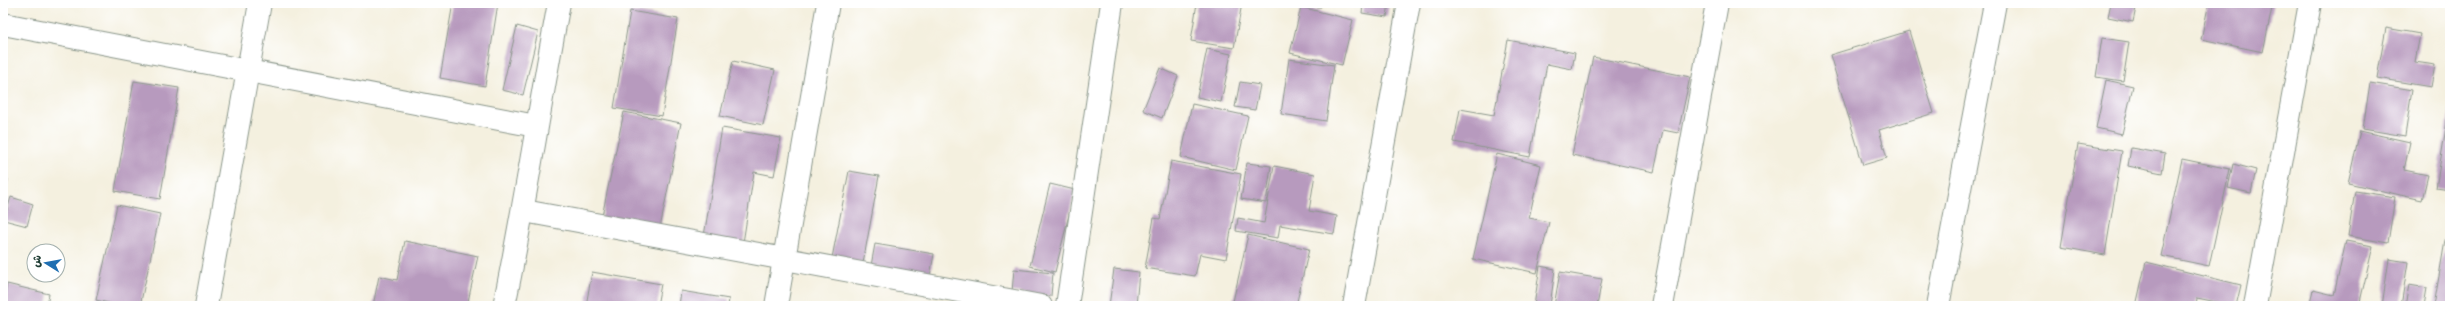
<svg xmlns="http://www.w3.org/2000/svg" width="2453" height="309" font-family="'Comic Neue','Playpen Sans Arabic',sans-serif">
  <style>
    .building { fill: #b79abe }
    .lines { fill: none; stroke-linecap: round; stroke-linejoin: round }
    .street-casing { stroke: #8a968a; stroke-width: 24 }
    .street { stroke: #fff; stroke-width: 22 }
  </style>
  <rect width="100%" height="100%" fill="#fff"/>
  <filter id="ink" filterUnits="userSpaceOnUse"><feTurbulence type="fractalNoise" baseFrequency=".025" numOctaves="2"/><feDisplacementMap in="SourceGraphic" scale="8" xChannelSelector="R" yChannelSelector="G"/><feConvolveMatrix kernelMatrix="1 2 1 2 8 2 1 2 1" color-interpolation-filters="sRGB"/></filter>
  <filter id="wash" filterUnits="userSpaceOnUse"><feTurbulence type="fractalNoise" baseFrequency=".012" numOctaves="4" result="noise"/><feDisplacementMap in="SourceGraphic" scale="16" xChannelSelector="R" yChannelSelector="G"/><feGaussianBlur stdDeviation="0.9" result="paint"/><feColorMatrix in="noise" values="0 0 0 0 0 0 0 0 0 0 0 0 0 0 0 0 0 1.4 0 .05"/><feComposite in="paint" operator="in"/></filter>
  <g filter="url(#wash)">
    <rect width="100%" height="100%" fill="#f4f0df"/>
    <g id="blocks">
      <g class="building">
        <path d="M453 3H498L485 86 440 78Z"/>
        <path d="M1197 3H1242L1234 48 1191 41Z"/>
        <path d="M1296 3H1321V7L1296 6Z"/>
        <path d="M1363 3H1389L1387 17 1362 13Z"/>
        <path d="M2111 3H2137L2133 22 2108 17Z"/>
        <path d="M2209 3H2273L2263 52 2201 39Z"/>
        <path d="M1301 7 1353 20 1342 65 1290 53Z"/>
        <path d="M630 11 678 19 662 116 614 108Z"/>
        <path d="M517 26 538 32 523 95 502 90Z"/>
        <path d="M2386 28 2420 34 2415 62 2435 65 2431 87 2377 78Z"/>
        <path d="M1909 31 1934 113 1879 130 1887 158 1863 165 1830 55Z"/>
        <path d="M2102 38 2129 42 2123 81 2096 77Z"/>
        <path d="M1508 40 1575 53 1572 69 1547 64 1530 157 1454 142 1460 109 1494 115Z"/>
        <path d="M1207 49 1231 54 1221 102 1197 97Z"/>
        <path d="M1593 57 1690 77 1678 133 1663 130 1654 172 1572 155Z"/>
        <path d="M1289 59 1334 65 1326 121 1281 114Z"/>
        <path d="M733 61 775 70 763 125 720 116Z"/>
        <path d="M1160 68 1178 76 1162 118 1143 110Z"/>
        <path d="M2106 80 2133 86 2122 134 2096 128Z"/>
        <path d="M134 81 179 88 160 199 115 191Z"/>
        <path d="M1240 82 1260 85 1255 110 1235 107Z"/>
        <path d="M2370 83 2412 90 2405 136 2363 129Z"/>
        <path d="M1192 104 1248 116 1236 170 1181 157Z"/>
        <path d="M2449 109 2450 110V190L2436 188Z"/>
        <path d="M624 112 681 123 659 233 601 221Z"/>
        <path d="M722 128 781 138 774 176 754 172 743 243 704 236Z"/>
        <path d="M2360 131 2410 142 2404 170 2428 175 2422 200 2348 183Z"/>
        <path d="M2078 144 2122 151 2105 255 2061 247Z"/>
        <path d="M2131 148 2165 154 2162 173 2128 166Z"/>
        <path d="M1497 154 1541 165 1529 218 1549 222 1537 273 1473 259Z"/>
        <path d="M2182 159 2230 169 2209 266 2161 256Z"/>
        <path d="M1171 161 1241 174 1226 259 1200 254 1195 276 1145 268 1154 218 1160 219Z"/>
        <path d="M1247 163 1271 166 1266 203 1241 199Z"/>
        <path d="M2233 164 2256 170 2251 193 2228 188Z"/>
        <path d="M1274 166 1315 174 1309 211 1337 216 1334 234 1280 225 1278 238 1236 231 1238 218 1264 223Z"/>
        <path d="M849 171 879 176 863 263 832 258Z"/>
        <path d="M3 178 8 179 4 199H3Z"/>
        <path d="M1050 184 1075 190 1055 272 1030 266Z"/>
        <path d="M2355 191 2395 197 2388 243 2348 236Z"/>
        <path d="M11 197 33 204 27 226 4 220Z"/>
        <path d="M117 205 160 214 140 306H121L96 300Z"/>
        <path d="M2449 217 2450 306H2434Z"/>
        <path d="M1248 235 1309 249 1296 306H1232Z"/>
        <path d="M405 241 478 256 467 306H373L379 276 397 280Z"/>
        <path d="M2346 241 2373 246 2359 306H2309L2313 290 2334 295Z"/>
        <path d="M875 244 934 254 930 276 871 266Z"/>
        <path d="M2389 259 2408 262 2401 306H2382Z"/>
        <path d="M2146 262 2241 285 2236 306 2197 298 2196 306H2136Z"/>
        <path d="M1540 266 1555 269 1550 306H1534Z"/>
        <path d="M1014 269 1053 273 1051 296 1012 292Z"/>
        <path d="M1114 269 1139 272 1136 306H1109Z"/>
        <path d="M592 272 661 284 657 306H586Z"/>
        <path d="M1560 272 1602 279 1597 306H1554Z"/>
        <path d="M7 284 49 294 47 306H3Z"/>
        <path d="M2409 285 2427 288 2424 306H2405Z"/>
        <path d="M681 291 729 299 728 306H679Z"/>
      </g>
    </g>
  </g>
  <g filter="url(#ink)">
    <use href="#blocks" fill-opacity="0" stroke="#8a968a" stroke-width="1"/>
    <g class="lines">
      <defs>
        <g id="street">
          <path d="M3 24 536 126"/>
          <path d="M524 211 1041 306"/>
          <path d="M206 306 260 3"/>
          <path d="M504 306C525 205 540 104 559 3"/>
          <path d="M776 306 828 3"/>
          <path d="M1067 306 1112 3"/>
          <path d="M1354 306 1409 3"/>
          <path d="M1662 306 1717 3"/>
          <path d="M1938 306 1995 3"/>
          <path d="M2255 306 2310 3"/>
        </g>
      </defs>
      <use href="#street" class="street-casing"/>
      <use href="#street" class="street"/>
    </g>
  </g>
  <rect width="2453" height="309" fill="none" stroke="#fff" stroke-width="16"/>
  <g transform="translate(46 263) rotate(281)"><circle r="19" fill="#ffffff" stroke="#a5b1ae"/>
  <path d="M0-3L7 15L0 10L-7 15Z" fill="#1f6fb2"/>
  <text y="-6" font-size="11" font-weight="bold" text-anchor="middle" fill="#1f3d34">ش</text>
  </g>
</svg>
